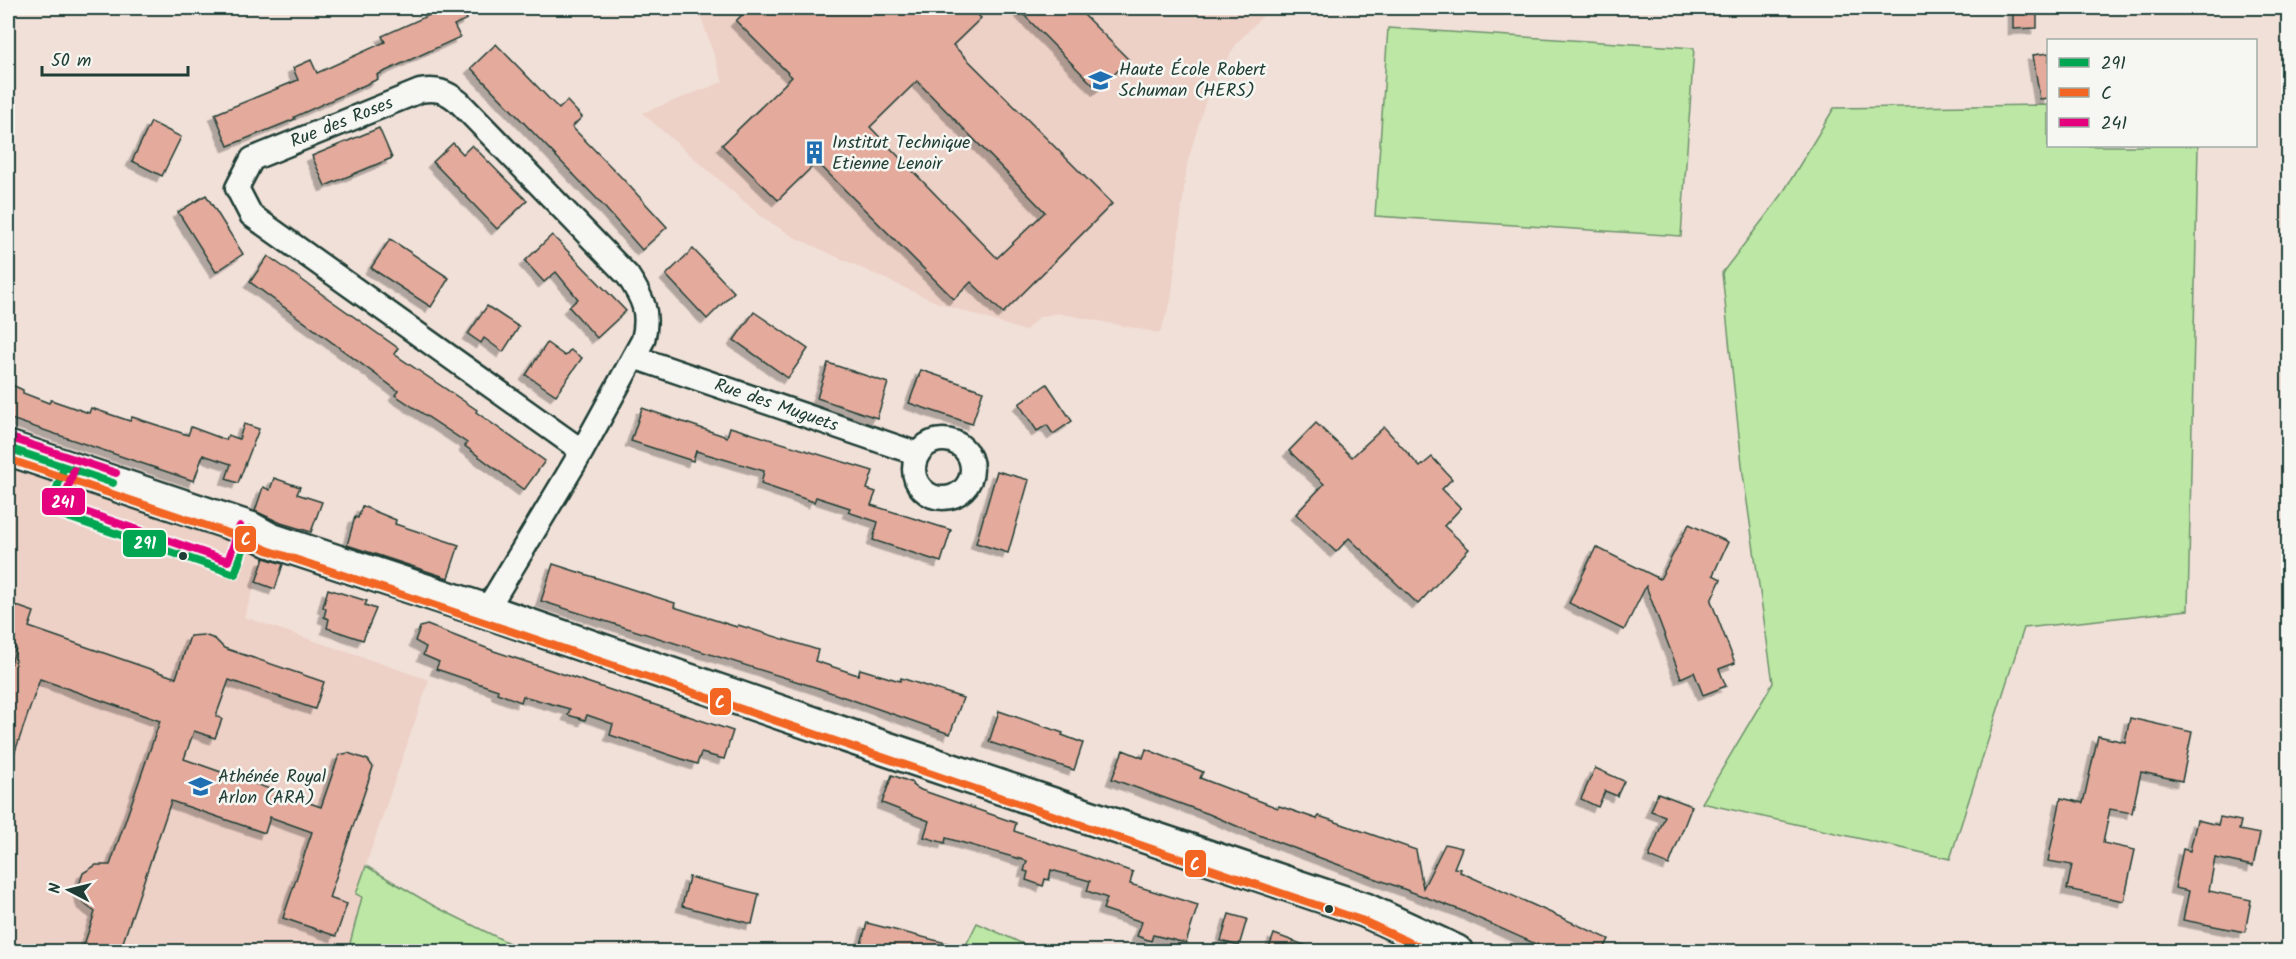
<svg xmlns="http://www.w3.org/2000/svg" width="2296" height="959" font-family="Kalam,sans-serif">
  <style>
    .built { fill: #edd0c6 }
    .green { fill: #bce7a4; stroke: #6e926c; stroke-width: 1.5 }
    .building { fill: #e4ab9d; stroke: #1f3d34; stroke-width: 1.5; fill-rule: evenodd; filter: url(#shadow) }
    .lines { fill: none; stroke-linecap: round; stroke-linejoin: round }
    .street-casing { stroke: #1f3d34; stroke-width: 27 }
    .secondary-casing { stroke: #1f3d34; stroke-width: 38 }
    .street { stroke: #f6f6f2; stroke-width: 22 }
    .secondary { stroke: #f6f6f2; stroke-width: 33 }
    .bus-1-casing { stroke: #f6f6f2; stroke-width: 12 }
    .bus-2-casing { stroke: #f6f6f2; stroke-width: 12 }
    .bus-3-casing { stroke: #f6f6f2; stroke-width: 12 }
    .bus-1 { stroke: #00a651; stroke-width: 8 }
    .bus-2 { stroke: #f26522; stroke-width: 8 }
    .bus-3 { stroke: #e5007d; stroke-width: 8 }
    .bus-dot { fill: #1f3d34; stroke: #f6f6f2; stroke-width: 2 }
    .labels { text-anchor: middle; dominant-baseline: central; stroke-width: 5; stroke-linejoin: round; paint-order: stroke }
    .poi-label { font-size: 18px; fill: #1f3d34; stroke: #f6f6f2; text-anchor: start }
    .street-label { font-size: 18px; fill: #1f3d34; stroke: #f6f6f2 }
    .line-badge { stroke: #f6f6f2; stroke-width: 2 }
    .badge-label { font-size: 16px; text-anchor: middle; font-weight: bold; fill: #fff }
  </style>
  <defs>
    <filter id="shadow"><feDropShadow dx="-5.5" dy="5.5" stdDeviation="0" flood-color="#0004"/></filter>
  </defs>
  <rect width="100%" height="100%" fill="#f1e0d8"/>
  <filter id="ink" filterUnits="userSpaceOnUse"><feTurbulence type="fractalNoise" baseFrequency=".0167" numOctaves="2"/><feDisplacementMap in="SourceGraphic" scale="12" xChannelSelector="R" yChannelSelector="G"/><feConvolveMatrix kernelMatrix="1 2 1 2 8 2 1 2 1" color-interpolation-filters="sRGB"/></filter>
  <g filter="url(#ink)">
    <g class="built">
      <path d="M698 8H1270L1236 44 1206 99 1187 164 1171 301 1160 333 1057 313 1039 317 1025 331 936 302 794 237 762 217 642 113 723 82Z"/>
      <path d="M8 448 270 540 244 617 429 680 356 894 362 897 348 951 8 952Z"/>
    </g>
    <g class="green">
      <path d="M1388 28 1694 48 1681 236 1375 216Z"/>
      <path d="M2048 105V146H2198L2188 610 2024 628 1950 859 1702 803 1773 683 1743 474 1722 273 1781 196 1834 108Z"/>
      <path d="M366 866 434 906 525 951H348L362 897 356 894Z"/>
      <path d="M977 923 1039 951H963Z"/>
    </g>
    <g class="building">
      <path d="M445 8H462L467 19 454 25 460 37 377 75 378 79 294 117 295 119 228 146 215 114 298 80 293 68 311 60 317 73 385 42 382 36Z"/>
      <path d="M749 8H971L981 18 953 45 1112 204 1003 313 971 282 954 299 817 162 778 200 722 145 792 77 736 21ZM917 81 1045 212 997 258 870 127Z"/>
      <path d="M1017 8H1077L1129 60 1098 90Z"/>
      <path d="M2013 8H2037V28L2013 29Z"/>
      <path d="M496 44 559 109 567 101 582 117 572 127 623 179 667 227 642 250 599 201 471 68Z"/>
      <path d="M2049 53V98L2040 99 2033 55Z"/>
      <path d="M151 122 181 137 162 176 132 161Z"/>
      <path d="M379 128 392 158 325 186 312 156Z"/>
      <path d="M453 143 463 154 472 145 527 201 497 229 433 162Z"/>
      <path d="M206 195 243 254 216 272 178 212Z"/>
      <path d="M552 235 626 311 597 338 569 307 578 299 556 272 544 282 525 261Z"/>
      <path d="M390 239 449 278 431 307 371 268Z"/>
      <path d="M693 249 734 292 707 319 666 275Z"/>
      <path d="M268 256 398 348 394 354 477 410 476 412 545 461 524 490 465 446 467 443 395 395 398 391 250 282Z"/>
      <path d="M487 306 519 327 503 352 484 338 481 343 468 334Z"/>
      <path d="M754 312 808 349 788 378 734 340Z"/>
      <path d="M547 343 565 356 570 350 582 358 556 395 526 375Z"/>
      <path d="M828 363 888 383 877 418 817 398Z"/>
      <path d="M921 370 983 391 972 424 909 403Z"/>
      <path d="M8 383 23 390V393L49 403 51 400 89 413 91 408 130 421 132 417 188 435 191 427 226 440 228 435 239 439 244 424 259 429 238 483 226 479 231 464 203 455 194 481 8 418Z"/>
      <path d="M1047 384 1072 421 1053 434 1047 425 1037 431 1019 404Z"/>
      <path d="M642 408 727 437 730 427 873 471 867 489 876 492 871 505 951 530 941 562 873 540 878 522 848 512 850 508 816 497 814 502 761 484 764 471 696 451 693 461 631 441Z"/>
      <path d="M1316 423 1352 457 1384 427 1420 467 1432 457 1452 479 1442 489 1461 508 1444 526 1469 549 1418 604 1349 538 1336 552 1296 514 1324 484 1289 451Z"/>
      <path d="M997 471 1029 480 1008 553 976 543Z"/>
      <path d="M274 478 300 487 297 494 322 502 311 532 281 523 255 511 263 487 270 490Z"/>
      <path d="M362 506 396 520 395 524 459 545 448 578 347 545 355 517 358 518Z"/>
      <path d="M1689 524 1728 542 1713 575 1721 579 1711 601 1735 663 1719 669 1726 686 1703 695 1694 672 1681 678 1646 586 1624 630 1569 603 1596 547 1660 579Z"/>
      <path d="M264 558 283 564 275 589 256 582Z"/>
      <path d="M553 564 675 603 674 607 737 627 738 625 818 650 815 661 858 675 860 669 900 681 901 678 963 698 950 734 818 688 541 601Z"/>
      <path d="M328 589 367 601 365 605 376 609 363 640 327 628 329 619 324 617 326 609 323 607Z"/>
      <path d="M8 603 34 612 29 627 176 678 190 636 204 635 215 639 224 648 324 682 315 709 229 680 216 716 222 719 215 738 194 731 184 759 321 807 339 755 348 753 368 760 373 767 329 898 347 904 336 936 283 918 312 832 270 817 265 833 171 801 120 951H82L95 912 83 903 78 889 83 873 96 865H110L160 721 40 679 10 766H8V673L16 648 8 645Z"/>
      <path d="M427 625 494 651 733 731 724 759 701 753 697 764 610 735 613 724 587 715 585 720 568 715 570 709 523 696 521 702 497 693 498 690 436 669 439 662 423 655 426 647 415 641 420 627Z"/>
      <path d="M999 711 1063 733 1062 735 1083 743 1074 770 989 742Z"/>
      <path d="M2130 718 2192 732 2182 781 2141 772 2132 813 2110 809 2103 843 2135 850 2124 901 2067 889 2072 865 2048 861 2061 798 2083 803 2098 736 2125 742Z"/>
      <path d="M1146 749 1203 772 1200 778 1278 808 1279 806 1317 819 1319 816 1416 850 1423 888 1445 844 1462 848 1454 868 1461 869 1460 872 1609 939 1603 951H1551L1460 910 1248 831 1209 814 1112 779 1123 750 1143 758Z"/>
      <path d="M1595 768 1624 781 1617 796 1605 791 1598 807 1581 799Z"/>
      <path d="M892 775 913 783 912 785 921 790 1016 823 1014 831 1133 872 1130 884 1198 905 1186 943 1153 935 1151 941 1137 936 1142 922 1103 909 1107 898 1087 891 1090 881 1051 870 1049 880 1045 879 1043 886 1026 880 1028 872 1024 871 1027 861 946 838 945 843 924 837 929 821 882 803Z"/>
      <path d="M1658 793 1692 806 1669 865 1649 857 1665 816 1651 811Z"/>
      <path d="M2220 817 2241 821 2239 830 2260 834 2253 866 2215 858 2209 891 2251 900 2245 932 2183 920 2189 891 2175 888 2183 849 2190 851 2197 820 2218 825Z"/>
      <path d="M689 877 759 894 752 924 682 906Z"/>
      <path d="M1229 914 1247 919 1239 946 1221 941Z"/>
      <path d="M867 923 958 946 957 951H859Z"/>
      <path d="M1274 934 1318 950V951H1268Z"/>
    </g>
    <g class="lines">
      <defs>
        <g id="street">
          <path d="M634 357 918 454"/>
          <circle cx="943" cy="469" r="29"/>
          <path d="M486 611 582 451 643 340C650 312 643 299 628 276L459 102C446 91 436 88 420 91L252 159 237 188 251 215 582 451"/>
        </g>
        <path id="secondary" d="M8 448 250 529 270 540 486 611 866 742 1365 910 1456 952"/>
      </defs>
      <use href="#street" class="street-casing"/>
      <use href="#secondary" class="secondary-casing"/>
      <use href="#street" class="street"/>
      <use href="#secondary" class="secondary"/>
      <defs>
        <g id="bus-1">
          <path d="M8 448 113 483"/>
          <path d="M64 467 51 506 59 514 235 574 250 529"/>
        </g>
        <path id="bus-2" d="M8 459 246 539 267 550C633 670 996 797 1361 920L1430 952"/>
        <g id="bus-3">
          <path d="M11 438 116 473"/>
          <path d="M74 470 63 503 65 505 228 561 240 526"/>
        </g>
      </defs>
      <use href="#bus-1" class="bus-1-casing"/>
      <use href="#bus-2" class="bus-2-casing"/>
      <use href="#bus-3" class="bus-3-casing"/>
      <use href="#bus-1" class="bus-1"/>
      <use href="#bus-2" class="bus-2"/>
      <use href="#bus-3" class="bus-3"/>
    </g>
  </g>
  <defs>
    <symbol id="university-bare" viewBox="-9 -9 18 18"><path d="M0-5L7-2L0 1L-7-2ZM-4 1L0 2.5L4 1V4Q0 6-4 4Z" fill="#1f6fb2" stroke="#f6f6f2" stroke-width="2.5" paint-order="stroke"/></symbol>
    <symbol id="building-bare" viewBox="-9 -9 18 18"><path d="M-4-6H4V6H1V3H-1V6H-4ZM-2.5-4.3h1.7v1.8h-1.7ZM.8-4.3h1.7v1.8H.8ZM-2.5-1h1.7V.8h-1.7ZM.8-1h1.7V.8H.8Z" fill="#1f6fb2" stroke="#f6f6f2" stroke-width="2.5" paint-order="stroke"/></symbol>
    <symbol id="school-bare" viewBox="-9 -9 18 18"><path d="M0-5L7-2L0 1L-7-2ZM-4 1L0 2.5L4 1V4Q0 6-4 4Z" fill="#1f6fb2" stroke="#f6f6f2" stroke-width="2.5" paint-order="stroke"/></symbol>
  </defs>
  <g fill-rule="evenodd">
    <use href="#university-bare" x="1084" y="64" width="33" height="33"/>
    <use href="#building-bare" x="798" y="136" width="33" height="33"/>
    <use href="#school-bare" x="184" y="770" width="33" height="33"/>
  </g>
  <g class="bus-dot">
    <circle cx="183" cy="556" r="5"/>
    <circle cx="1329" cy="909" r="5"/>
  </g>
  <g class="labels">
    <g class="poi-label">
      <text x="1119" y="70">Haute École Robert<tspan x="1119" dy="21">Schuman (HERS)</tspan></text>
      <text x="832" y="143">Institut Technique<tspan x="832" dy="21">Etienne Lenoir</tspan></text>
      <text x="218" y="777">Athénée Royal<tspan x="218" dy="21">Arlon (ARA)</tspan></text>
    </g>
    <g class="street-label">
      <text transform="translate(342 123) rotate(-22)">Rue des Roses</text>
      <text transform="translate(776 406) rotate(19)">Rue des Muguets</text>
    </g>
  </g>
  <g class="line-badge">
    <rect x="41" y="487" width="45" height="29" rx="6" fill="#e5007d"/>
    <rect x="234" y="525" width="23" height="28" rx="6" fill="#f26522"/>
    <rect x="122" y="529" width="45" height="29" rx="6" fill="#00a651"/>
    <rect x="709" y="687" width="23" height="29" rx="6" fill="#f26522"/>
    <rect x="1184" y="849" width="23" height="29" rx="6" fill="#f26522"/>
  </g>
  <g class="badge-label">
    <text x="63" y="508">241</text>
    <text x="246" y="545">C</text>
    <text x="145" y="549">291</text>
    <text x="720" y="708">C</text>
    <text x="1195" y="870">C</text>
  </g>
  <rect width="2296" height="959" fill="none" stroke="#f6f6f2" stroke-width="30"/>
  <rect x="15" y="15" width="2266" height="929" fill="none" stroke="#1f3d34" stroke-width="2" filter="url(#ink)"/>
  <rect x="2047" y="39" width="210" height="108" fill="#f6f6f2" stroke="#a0aca6" stroke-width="1.5"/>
  <rect x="2059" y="58" width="30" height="9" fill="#00a651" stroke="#a0aca6" stroke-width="1.5"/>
  <text x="2101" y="69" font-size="18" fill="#1f3d34">291</text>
  <rect x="2059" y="88" width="30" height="9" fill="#f26522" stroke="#a0aca6" stroke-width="1.5"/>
  <text x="2101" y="99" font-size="18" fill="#1f3d34">C</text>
  <rect x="2059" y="118" width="30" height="9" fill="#e5007d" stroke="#a0aca6" stroke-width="1.5"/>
  <text x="2101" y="129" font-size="18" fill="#1f3d34">241</text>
  <g transform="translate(69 890) rotate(277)" stroke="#f6f6f2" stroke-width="4.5" paint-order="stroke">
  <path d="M0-4.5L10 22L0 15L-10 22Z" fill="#1f3d34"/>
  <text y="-9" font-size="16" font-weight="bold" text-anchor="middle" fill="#1f3d34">N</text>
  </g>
  <path d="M42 66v9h146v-9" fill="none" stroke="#1f3d34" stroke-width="3"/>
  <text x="51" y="66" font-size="18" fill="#1f3d34" stroke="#f6f6f2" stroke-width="4.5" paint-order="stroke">50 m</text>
</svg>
